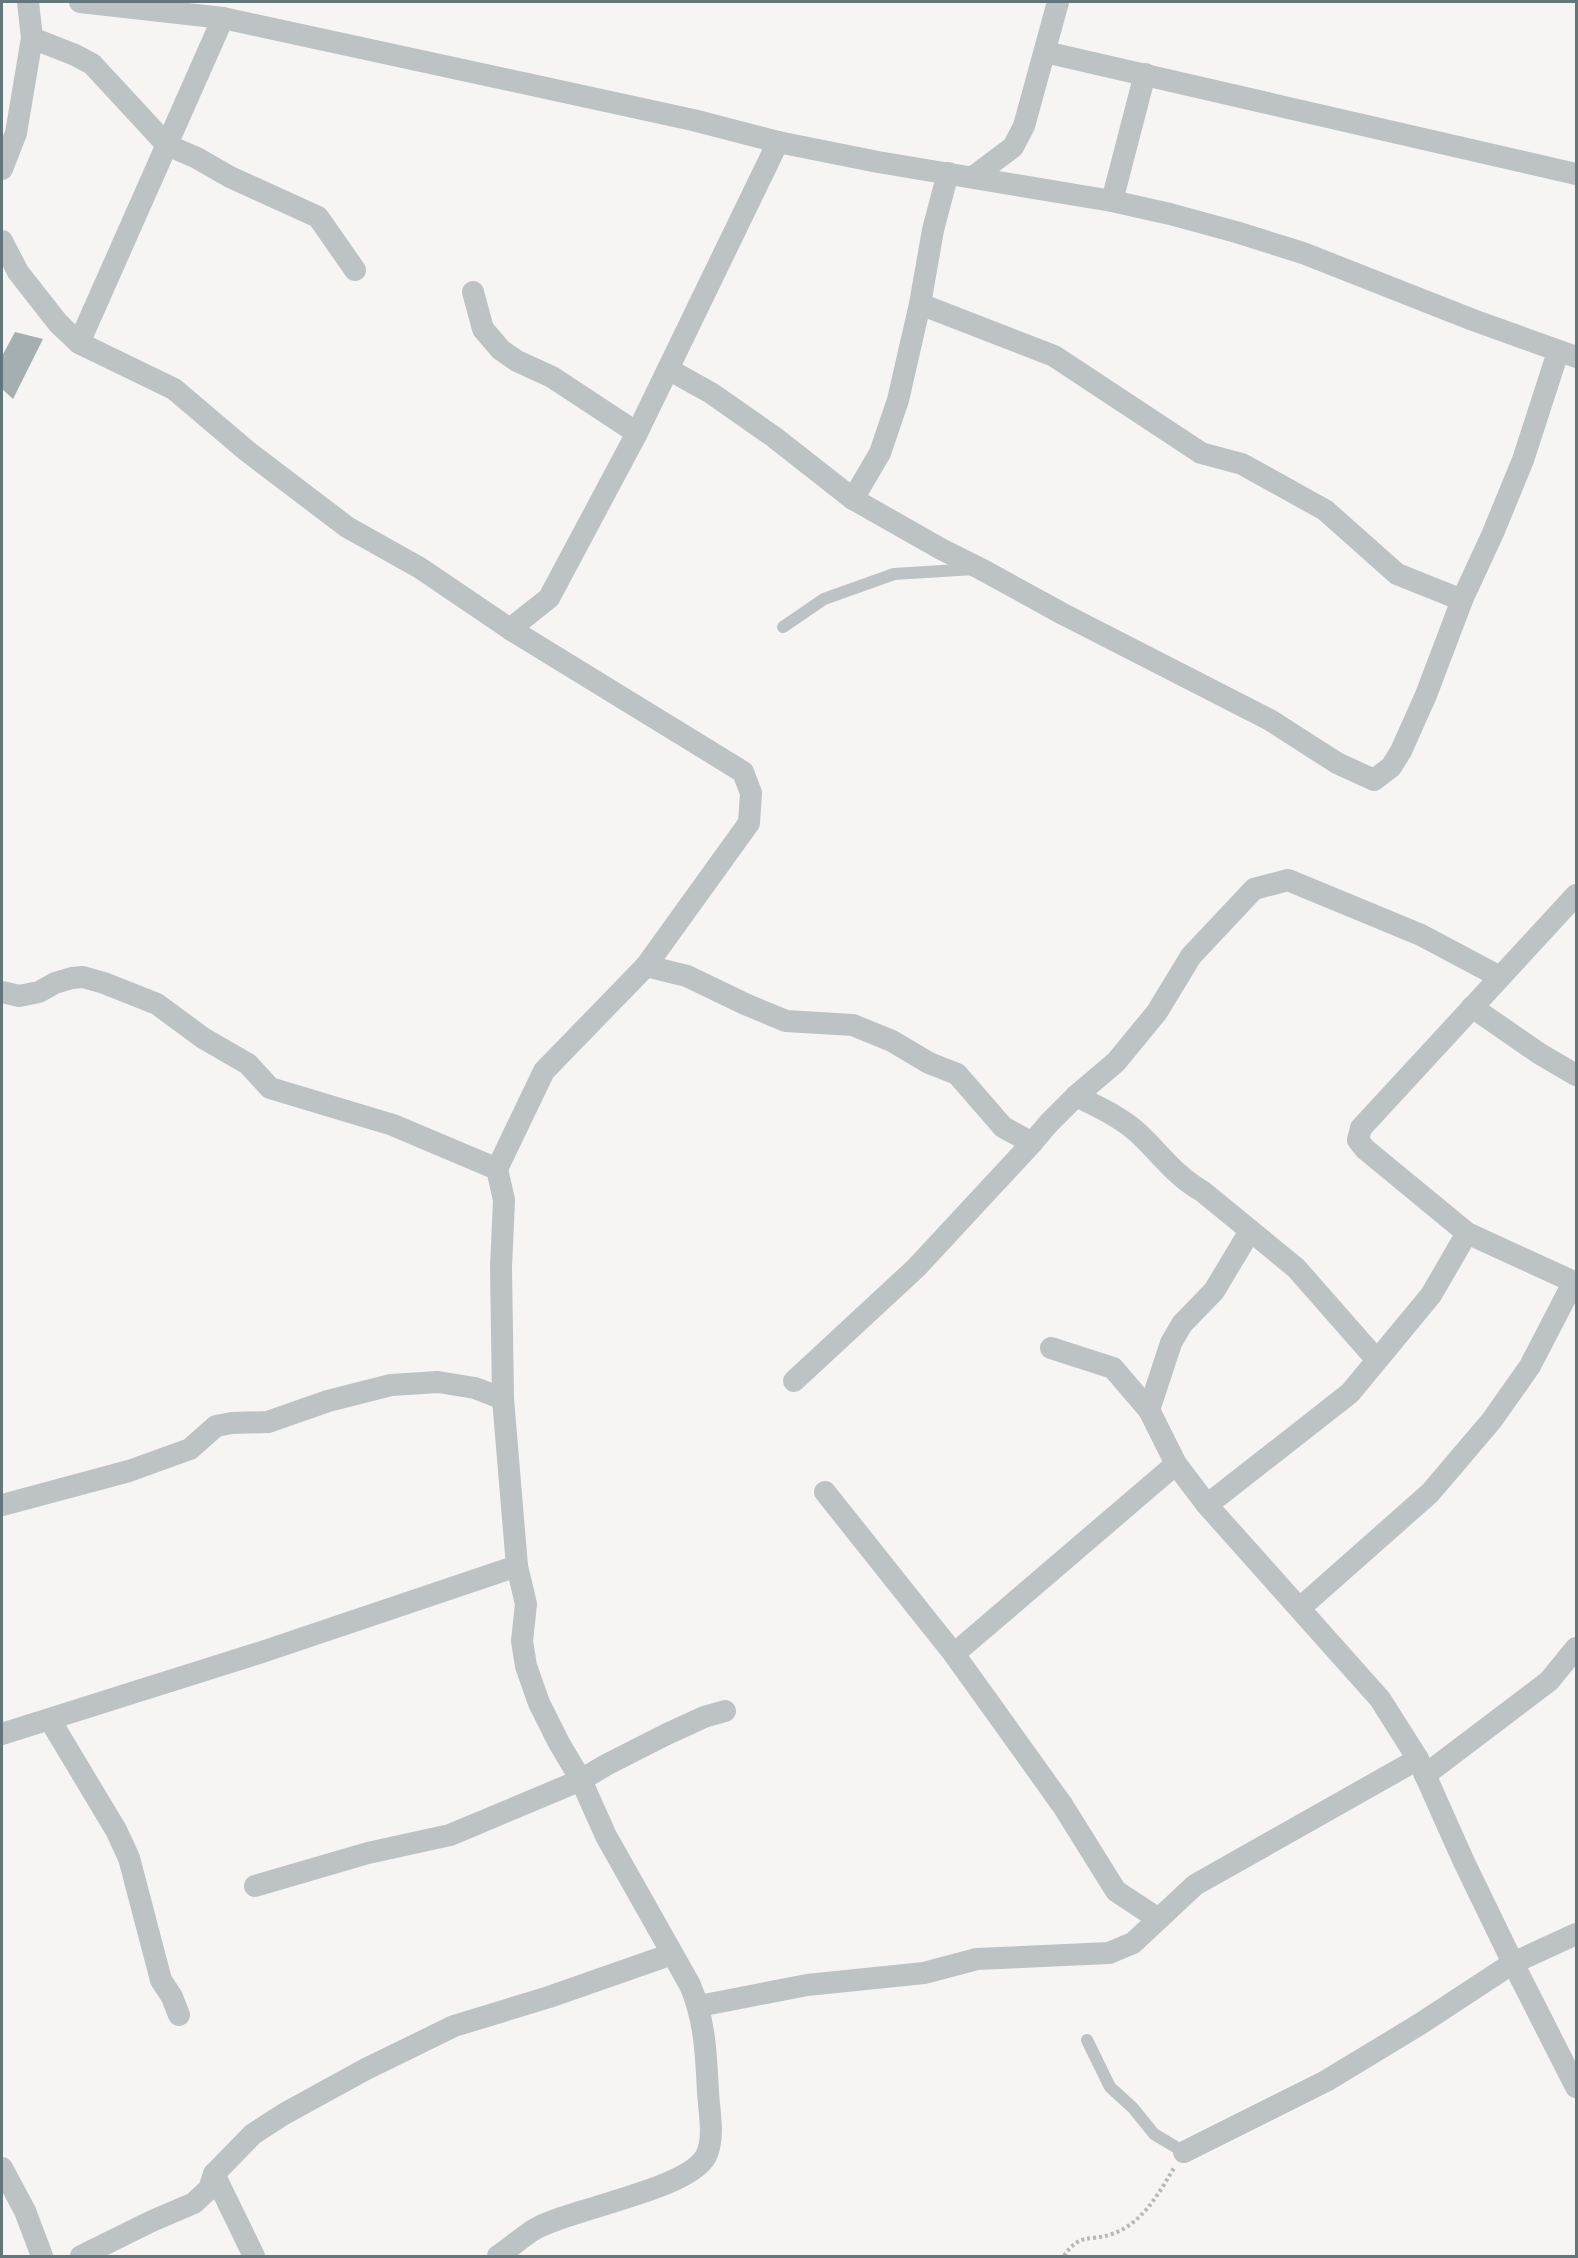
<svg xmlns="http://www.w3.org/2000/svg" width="1578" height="2258" font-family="Helvetica,sans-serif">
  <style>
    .building { fill: #a5afb1 }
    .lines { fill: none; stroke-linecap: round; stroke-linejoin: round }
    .path { stroke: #b5b9bb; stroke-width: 4; stroke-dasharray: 3 3; stroke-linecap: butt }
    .service { stroke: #bdc2c4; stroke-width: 12 }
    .minor { stroke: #bdc2c4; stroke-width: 22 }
  </style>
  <rect width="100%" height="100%" fill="#f6f5f3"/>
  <path class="building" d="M15 332 43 339 13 399 2 389V356Z"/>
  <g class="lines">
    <path class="path" d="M1064 2256C1080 2232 1089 2242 1112 2234 1142 2224 1159 2193 1174 2168"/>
    <g class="service">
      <path d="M783 627 824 599 894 574 974 569"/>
      <path d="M1087 2040 1110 2087 1133 2108 1154 2134 1184 2152"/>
    </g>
    <g class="minor">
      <path d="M80 2 223 18 693 120 778 142 878 162 1112 201 1170 214 1236 232 1303 253 1473 320 1576 357"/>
      <path d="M32 38 75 55 92 64 167 145 197 158 230 177 318 217 355 270"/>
      <path d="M1045 52 1576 174"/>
      <path d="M2 169 16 133 32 38 28 2"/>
      <path d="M973 177 1013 147 1024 126 1058 2"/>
      <path d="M1112 201 1145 74"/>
      <path d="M2 241 18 272 58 323 79 343 174 389 247 451 347 527 420 568 510 629 743 772 751 793 749 823 646 966 544 1071 497 1169"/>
      <path d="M473 292 483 329 501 350 517 361 552 377 637 433"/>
      <path d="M920 304 1054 356 1201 453 1242 464 1325 510 1397 574 1462 600"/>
      <path d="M79 343 223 18"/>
      <path d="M668 369 711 393 774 437 853 499 941 549 981 569 1063 614 1270 720 1337 763 1374 780 1391 767 1401 751 1426 695 1462 600 1493 533 1523 460 1558 352"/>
      <path d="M853 499 880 453 898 400 920 304 933 230 948 173"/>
      <path d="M510 629 549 598 637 433 778 142"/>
      <path d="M1576 895 1361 1128 1358 1140 1365 1149 1467 1233 1576 1283"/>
      <path d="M646 966 687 976 745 1004 786 1021 853 1025 892 1041 929 1063 957 1074 1003 1127 1032 1143"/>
      <path d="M2 992 19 996 39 992 55 983 72 978 83 977 104 983 157 1004 203 1038 248 1064 270 1088 393 1125 497 1169 504 1200 501 1267 503 1399 517 1566 526 1604 522 1641 526 1666 539 1703 559 1743 581 1780 606 1836 690 1985C705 2020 706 2054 708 2092 709 2111 715 2138 706 2156 688 2190 572 2208 535 2229 522 2237 510 2248 498 2256"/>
      <path d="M1472 1007 1540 1054 1576 1075"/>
      <path d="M1076 1096C1096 1106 1119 1116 1137 1132 1159 1152 1175 1176 1202 1191L1296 1268 1376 1359"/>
      <path d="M1051 1348 1113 1368 1149 1410 1176 1464 1207 1505 1380 1699 1418 1759 1464 1862 1513 1963 1576 2087"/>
      <path d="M794 1381 916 1268 1032 1143 1049 1123 1076 1096 1116 1062 1157 1012 1191 956 1254 889 1288 880 1421 935 1500 977"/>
      <path d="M1149 1410 1171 1343 1182 1324 1214 1291 1250 1231"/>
      <path d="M825 1492 954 1654 1063 1806 1116 1891 1157 1918"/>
      <path d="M2 1505 129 1471 190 1449 216 1426 232 1423 268 1422 328 1401 391 1385 438 1382 475 1388 503 1399"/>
      <path d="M1207 1505 1350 1393 1431 1295 1467 1233"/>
      <path d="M1300 1608 1430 1493 1492 1420 1530 1366 1574 1281"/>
      <path d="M954 1654 1176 1464"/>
      <path d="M50 1720 116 1830 129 1858 161 1980 172 1997 179 2015"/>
      <path d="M2 1734 262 1652 517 1566"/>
      <path d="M1425 1775 1549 1681 1576 1648"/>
      <path d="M255 1886 368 1853 450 1835 581 1780 606 1765 665 1735 704 1717 725 1711"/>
      <path d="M699 2006 807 1985 924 1973 977 1959 1109 1953 1133 1943 1195 1885 1418 1759"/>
      <path d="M1184 2152 1326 2081 1420 2024 1513 1963 1576 1934"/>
      <path d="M2 2168 25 2211 42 2256"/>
      <path d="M214 2174 254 2256"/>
      <path d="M81 2256 152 2221 194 2203 209 2189 214 2174 253 2134 284 2114 366 2069 454 2026 549 1997 672 1954"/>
    </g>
  </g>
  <rect width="1578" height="2258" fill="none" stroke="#63767b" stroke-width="6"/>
</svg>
